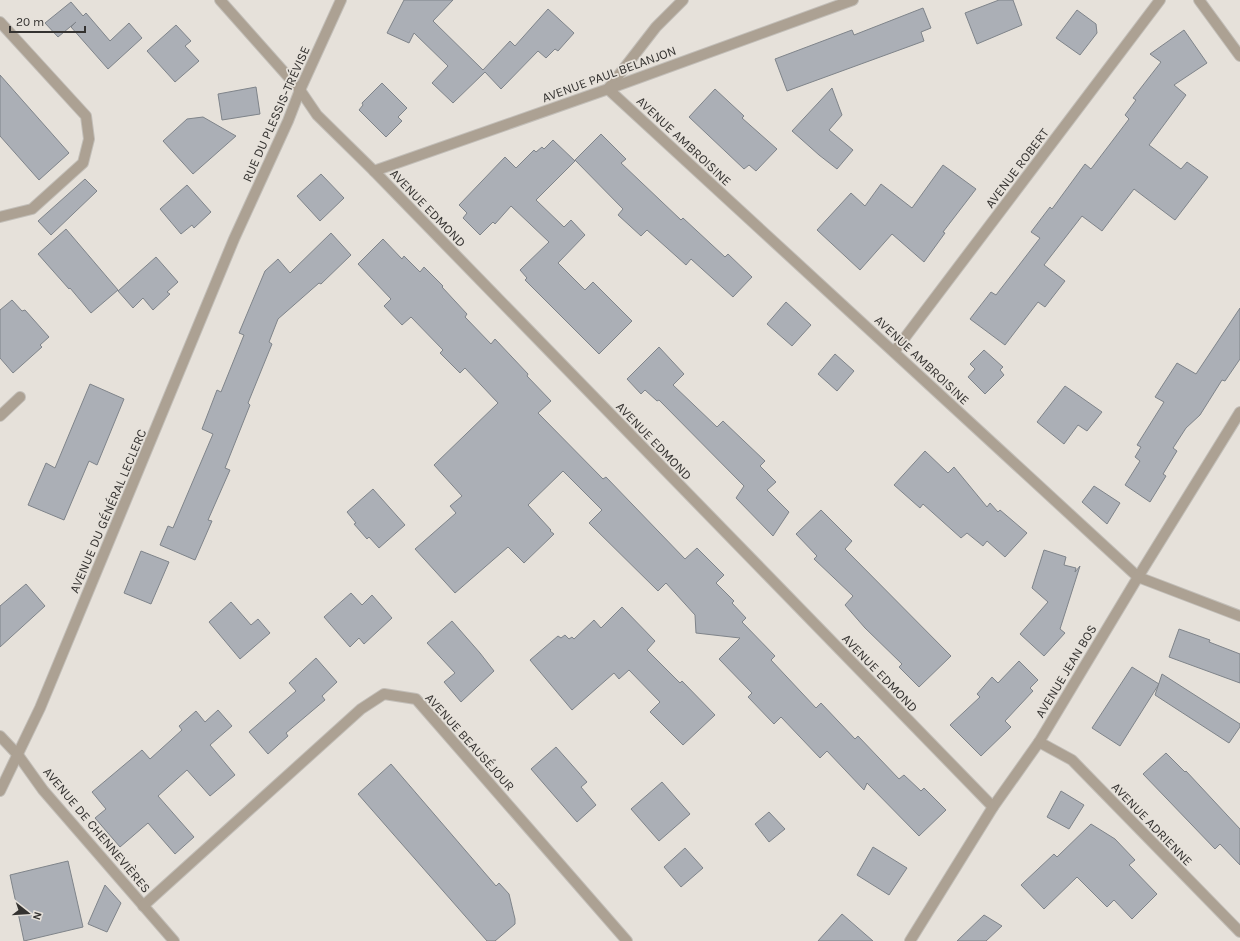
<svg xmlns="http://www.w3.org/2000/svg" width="1240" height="941" font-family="Karla,sans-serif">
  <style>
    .building { fill: #abafb6; stroke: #7f848a }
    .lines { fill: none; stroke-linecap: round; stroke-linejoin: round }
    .service-casing { stroke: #c2beb8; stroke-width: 12 }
    .minor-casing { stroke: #c2beb8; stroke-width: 12 }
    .tertiary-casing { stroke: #c2beb8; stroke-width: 12 }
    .service { stroke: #aca193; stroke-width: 10 }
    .minor { stroke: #aca193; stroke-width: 10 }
    .tertiary { stroke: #aca193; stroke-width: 10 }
    .labels { text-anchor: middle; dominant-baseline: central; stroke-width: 3.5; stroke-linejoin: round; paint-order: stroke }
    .street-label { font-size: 13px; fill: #343230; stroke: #e6e1da }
  </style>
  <rect width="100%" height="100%" fill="#e6e1da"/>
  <g class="building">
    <path d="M404 0H453L433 21 483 70 510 41 515 46 548 9 574 33 558 51 555 49 546 58 538 51 501 89 485 72 453 103 432 83 448 66 414 33 409 43 387 33Z"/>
    <path d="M999 0H1013L1022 25 977 44 965 13Z"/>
    <path d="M71 2 83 16 86 13 110 41 129 23 142 38 108 69 71 27 76 22 58 37 45 23Z"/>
    <path d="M923 8 931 28 921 32 924 41 787 91 775 59 852 30 854 35Z"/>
    <path d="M1077 10 1096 24 1097 33 1080 55 1056 38Z"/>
    <path d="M176 25 191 41 185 46 199 61 175 82 147 51Z"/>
    <path d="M1184 30 1207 63 1174 85 1186 95 1149 145 1181 169 1187 162 1208 177 1175 220 1134 189 1102 231 1082 216 1044 265 1065 281 1045 307 1038 302 1005 345 970 319 991 292 996 295 1040 238 1031 232 1050 207 1052 209 1085 164 1091 169 1129 119 1125 115 1136 100 1133 98 1161 62 1150 54Z"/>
    <path d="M0 75 69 153 39 180 0 136Z"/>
    <path d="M382 83 407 108 398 117 402 121 386 137 359 110 363 105 362 103Z"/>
    <path d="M256 87 260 114 222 120 218 94Z"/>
    <path d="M832 88 842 115 829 130 853 150 837 169 819 155 792 131Z"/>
    <path d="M715 89 744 116 742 118 777 149 756 171 749 165 744 169 689 117Z"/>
    <path d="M203 117 236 136 193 174 163 141 187 119Z"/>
    <path d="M601 134 626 159 621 163 681 220 683 218 725 257 728 254 752 277 733 297 691 259 686 265 647 230 641 236 618 215 623 209 575 160Z"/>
    <path d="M553 140 575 161 536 200 564 227 571 220 585 235 558 263 585 290 593 282 632 321 599 354 525 280 527 278 520 270 549 242 511 206 495 224 493 222 480 235 463 218 467 213 459 205 505 157 516 168 534 150 536 152 542 147 544 149Z"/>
    <path d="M943 165 976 189 943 232 945 233 924 262 892 234 860 270 817 230 851 193 865 206 881 184 912 208Z"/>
    <path d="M321 174 344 198 320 221 297 196Z"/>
    <path d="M85 179 97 191 51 235 38 221Z"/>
    <path d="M187 185 211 212 194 228 192 225 181 234 160 209Z"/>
    <path d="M66 229 118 290 91 313 70 288 69 289 38 254Z"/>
    <path d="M331 233 351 255 321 284 319 283 278 319 269 342 272 344 248 403 250 405 225 468 230 470 208 520 212 521 195 560 160 545 168 526 173 528 213 434 202 429 217 390 221 392 244 335 239 333 265 271 278 259 290 273Z"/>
    <path d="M383 239 402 259 404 256 420 272 424 267 443 286 442 287 467 314 465 317 491 344 495 339 528 374 527 376 551 401 538 413 603 479 606 477 685 559 697 548 724 575 716 583 734 601 732 603 746 618 742 622 775 656 771 660 816 708 821 703 855 739 858 736 899 779 904 775 921 791 924 788 946 810 919 836 867 783 864 790 827 751 820 758 781 717 774 724 748 697 752 693 719 659 740 638 696 633 695 615 666 583 658 591 589 523 602 510 563 471 528 505 551 530 550 531 554 534 524 563 508 547 455 593 415 549 456 513 450 506 462 496 434 465 498 403 465 368 460 373 440 353 443 350 411 317 402 325 384 306 391 299 358 264Z"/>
    <path d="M156 257 178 282 167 292 170 294 153 310 143 298 133 308 118 291Z"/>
    <path d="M12 300 22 311 25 310 49 337 40 345 42 347 13 373 0 358V310Z"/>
    <path d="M786 302 811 325 792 346 767 324Z"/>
    <path d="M1240 308V359L1225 381 1222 380 1200 415 1186 428 1173 448 1177 451 1163 474 1166 476 1150 502 1125 485 1140 461 1135 457 1141 447 1137 445 1164 402 1155 397 1177 363 1196 374Z"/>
    <path d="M659 347 684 374 673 385 717 427 723 421 765 461 760 466 776 482 767 490 789 512 773 536 736 498 744 486 659 400 657 401 645 390 641 394 627 379Z"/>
    <path d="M984 350 1003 367 1000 370 1004 375 985 394 968 377 975 369 970 364Z"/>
    <path d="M835 354 854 371 837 391 818 374Z"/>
    <path d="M90 384 124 399 97 465 89 461 64 520 28 505 46 463 55 468Z"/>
    <path d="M1065 386 1102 412 1087 431 1078 425 1064 444 1037 422Z"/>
    <path d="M925 451 948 473 954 467 987 507 990 503 998 512 1000 510 1027 533 1005 557 987 541 983 546 967 533 961 538 923 504 920 508 894 485Z"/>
    <path d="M1094 486 1120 503 1107 524 1082 502Z"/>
    <path d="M373 489 405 525 379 548 369 537 367 539 354 524 356 523 347 512Z"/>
    <path d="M821 510 852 541 845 549 951 656 919 687 899 667 902 664 865 628 845 605 853 596 814 559 817 556 796 534Z"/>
    <path d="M1044 550 1066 557 1064 565 1076 568 1075 572 1080 566 1060 629 1065 633 1044 656 1020 634 1048 602 1032 588Z"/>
    <path d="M141 551 169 562 151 604 124 593Z"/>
    <path d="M26 584 45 606 0 647V606Z"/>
    <path d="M351 593 362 605 372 595 392 618 364 644 359 638 350 647 324 617Z"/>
    <path d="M231 602 251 625 258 619 270 633 240 659 209 622Z"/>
    <path d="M622 607 655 641 647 650 680 683 682 681 715 715 683 745 650 712 660 702 629 670 619 679 614 673 572 710 530 660 558 636 561 638 565 635 569 639 572 637 574 639 594 620 601 628Z"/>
    <path d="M452 621 480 653 494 671 461 702 444 682 455 673 427 643Z"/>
    <path d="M1179 629 1210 640 1209 642 1240 654V683L1169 657Z"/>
    <path d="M316 658 337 682 322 696 325 700 286 733 288 736 268 754 249 732 296 691 289 683Z"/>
    <path d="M1019 661 1038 680 1030 688 1033 691 1005 721 1011 727 981 756 950 725 980 697 977 694 992 677 998 683Z"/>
    <path d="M1132 667 1159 684 1120 746 1092 728Z"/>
    <path d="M1162 674 1240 724V727L1229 743 1155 695Z"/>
    <path d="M218 710 232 726 210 745 235 775 210 796 187 770 158 796 194 837 175 854 148 823 120 847 95 818 106 809 92 792 142 750 150 759 182 730 179 726 196 711 205 722Z"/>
    <path d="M556 747 587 782 581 787 596 805 577 822 531 769Z"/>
    <path d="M1166 753 1185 772 1186 771 1240 829V865L1220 844 1215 849 1143 774Z"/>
    <path d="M391 764 496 886 499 883 509 894 515 919V924L495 941H487L358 794Z"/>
    <path d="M662 782 690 814 659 841 631 809Z"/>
    <path d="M1061 791 1084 805 1069 829 1047 817Z"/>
    <path d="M769 812 785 829 769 842 755 824Z"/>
    <path d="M1091 824 1115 839 1135 860 1129 865 1157 894 1132 919 1114 900 1107 907 1077 877 1044 909 1021 885 1054 854 1057 857Z"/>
    <path d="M873 847 907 868 889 895 857 875Z"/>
    <path d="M685 848 703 868 681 887 664 867Z"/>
    <path d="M68 861 83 927 24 941 10 875Z"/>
    <path d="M105 885 121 903 107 932 88 924Z"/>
    <path d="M842 914 873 941H818Z"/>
    <path d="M984 915 1002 926 986 941H957Z"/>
  </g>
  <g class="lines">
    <defs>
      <g id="service">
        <path d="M0 22 86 116 89 139 83 163 32 209 0 217"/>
        <path d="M0 416 20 397"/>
      </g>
      <g id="minor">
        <path d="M220 0 300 90 317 115 374 171 993 807"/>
        <path d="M1199 0 1240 56"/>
        <path d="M608 89 1138 577 1240 616"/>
        <path d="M608 89 656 27 683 0"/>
        <path d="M374 171 608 89 853 0"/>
        <path d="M894 352 1160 0"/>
        <path d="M0 736 18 755 43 790 174 941"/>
        <path d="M1039 742 1072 760 1240 932"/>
        <path d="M143 906 361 709 384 694 416 699 627 941"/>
        <path d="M910 941 993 807 1039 742 1138 577 1240 412"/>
      </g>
      <path id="tertiary" d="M0 791 40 708 234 239 288 121 300 90 341 0"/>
    </defs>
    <use href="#service" class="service-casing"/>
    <use href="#minor" class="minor-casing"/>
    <use href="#tertiary" class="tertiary-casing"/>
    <use href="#service" class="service"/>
    <use href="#minor" class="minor"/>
    <use href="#tertiary" class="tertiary"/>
  </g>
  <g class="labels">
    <g class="street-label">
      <text transform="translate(609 74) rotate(-20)">AVENUE PAUL BELANJON</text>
      <text transform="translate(276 114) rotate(-66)">RUE DU PLESSIS-TRÉVISE</text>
      <text transform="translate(684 141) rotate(43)">AVENUE AMBROISINE</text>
      <text transform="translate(1017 168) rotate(-53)">AVENUE ROBERT</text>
      <text transform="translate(428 208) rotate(46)">AVENUE EDMOND</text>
      <text transform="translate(922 360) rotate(43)">AVENUE AMBROISINE</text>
      <text transform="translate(654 441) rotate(46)">AVENUE EDMOND</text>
      <text transform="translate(108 511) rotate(-67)">AVENUE DU GÉNÉRAL LECLERC</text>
      <text transform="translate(1066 671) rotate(-59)">AVENUE JEAN BOS</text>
      <text transform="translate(880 673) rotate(46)">AVENUE EDMOND</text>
      <text transform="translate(470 742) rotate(48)">AVENUE BEAUSÉJOUR</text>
      <text transform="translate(1152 824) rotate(46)">AVENUE ADRIENNE</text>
      <text transform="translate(97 830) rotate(50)">AVENUE DE CHENNEVIÈRES</text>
    </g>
  </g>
  <g transform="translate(28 913) rotate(107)" stroke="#e6e1da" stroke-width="3" paint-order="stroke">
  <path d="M0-3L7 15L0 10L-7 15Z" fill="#343230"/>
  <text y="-6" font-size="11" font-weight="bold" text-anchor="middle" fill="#343230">N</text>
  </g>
  <path d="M10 26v6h75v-6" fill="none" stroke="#343230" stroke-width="2"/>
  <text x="16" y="26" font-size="12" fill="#343230" stroke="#e6e1da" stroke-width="3" paint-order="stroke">20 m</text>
</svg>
